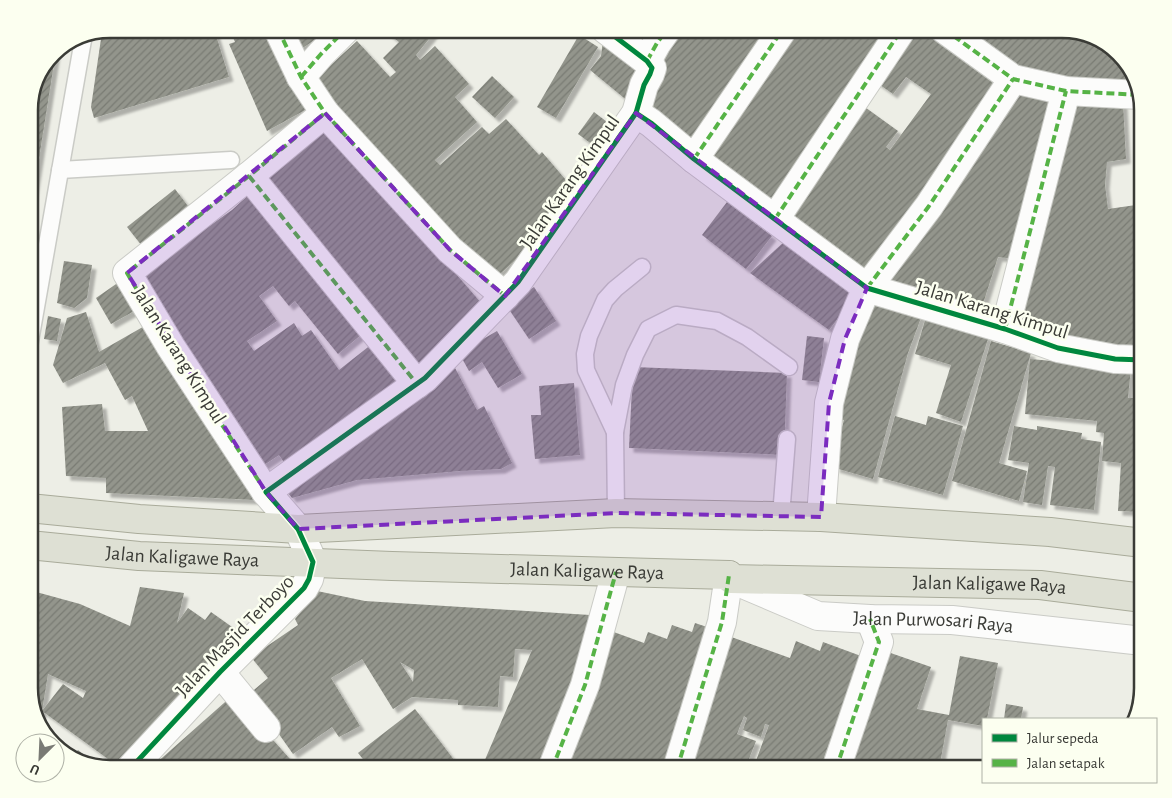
<svg xmlns="http://www.w3.org/2000/svg" width="1172" height="798" font-family="'Alegreya Sans',sans-serif">
  <style>
    .building { fill: url(#building-hatch); fill-rule: evenodd; filter: url(#shadow) }
    .lines { fill: none; stroke-linecap: round; stroke-linejoin: round }
    .service-casing { stroke: #cacbc6; stroke-width: 19 }
    .minor-casing { stroke: #cacbc6; stroke-width: 30 }
    .trunk-casing { stroke: #a9ab9a; stroke-width: 30 }
    .service { stroke: #fcfcfb; stroke-width: 16 }
    .minor { stroke: #fcfcfb; stroke-width: 28 }
    .trunk { stroke: #dee0d4; stroke-width: 28 }
    .quiet { stroke: #56b346; stroke-width: 4; stroke-dasharray: 8 4; stroke-linecap: butt }
    .cycleway-casing { stroke: #fcfff0; stroke-width: 8 }
    .cycleway { stroke: #00873e; stroke-width: 5 }
    .marked { fill: #7b2cbf; fill-opacity: 0.2; stroke: #7b2cbf; stroke-width: 4; stroke-dasharray: 10 6; stroke-linejoin: round }
    .labels { text-anchor: middle; dominant-baseline: central; stroke-width: 5; stroke-linejoin: round; paint-order: stroke }
    .street-label { font-size: 20px; fill: #3a3b36; stroke: #fcfff0 }
    .rim { fill: none; stroke: #3a3b36; stroke-width: 2.5 }
  </style>
  <defs>
    <pattern id="building-hatch" width="6" height="6" patternUnits="userSpaceOnUse" patternTransform="scale(1.25)"><rect width="6" height="6" fill="#93958c"/><path d="M-1 1l2-2M0 6l6-6M5 7l2-2" fill="none" stroke="#797b73"/></pattern>
    <filter id="shadow"><feDropShadow dx="4.5" dy="4.5" stdDeviation="1" flood-color="#0004"/></filter>
  </defs>
  <rect width="100%" height="100%" fill="#edeee6"/>
  <g class="building">
    <path d="M110 29H214L229 77 94 118 91 107 102 32Z"/>
    <path d="M229 29H272L307 109 267 131 229 44 235 42Z"/>
    <path d="M282 29H331L295 53Z"/>
    <path d="M382 29H437L416 55 420 60 435 46 469 84 455 97 477 122 435 160 440 165 482 127 489 134 506 119 539 155 542 152 577 193 521 255 491 282 312 82 357 41 390 77 396 72 383 58 399 42Z"/>
    <path d="M617 29H661L649 52Z"/>
    <path d="M672 29H768L690 144 639 109Z"/>
    <path d="M791 29H898L774 207 702 157Z"/>
    <path d="M909 29H925L1005 86 866 272 784 213 862 105 898 131 886 147 890 150 931 94 906 77 893 94 873 80Z"/>
    <path d="M948 29H1062L1107 43 1135 74 1138 86 1018 71Z"/>
    <path d="M579 35 598 47 556 118 537 107Z"/>
    <path d="M603 40 649 67 629 102 590 70 601 56Z"/>
    <path d="M56 51 30 215 29 214V105L53 52Z"/>
    <path d="M492 76 514 97 495 118 472 97Z"/>
    <path d="M1015 87 1058 98 1015 259 998 257 979 316 883 281Z"/>
    <path d="M1070 97 1123 102 1126 159 1107 162 1105 185 1108 209 1143 204V353L1013 327Z"/>
    <path d="M594 112 620 132 604 153 578 134Z"/>
    <path d="M324 121 488 311 414 374 256 178Z"/>
    <path d="M175 189 194 214 146 251 127 227Z"/>
    <path d="M255 189 368 329 338 354 295 301 289 306 273 286 259 296 277 321 247 341 254 351 294 323 302 336 311 330 339 370 377 340 409 380 288 468 279 455 261 467 133 280 232 210Z"/>
    <path d="M727 202 772 236 746 269 702 235Z"/>
    <path d="M785 241 857 293 829 330 750 273Z"/>
    <path d="M64 261 92 265 87 298 74 308 57 303Z"/>
    <path d="M119 282 136 310 111 324 96 298Z"/>
    <path d="M534 287 556 321 529 339 506 305Z"/>
    <path d="M873 297 922 315 908 353 873 479 835 468 841 445 837 444 844 420 838 419 846 367Z"/>
    <path d="M86 312 99 352 148 324 256 500 106 493V478L66 476 62 407 102 404 105 431H148L132 396 125 400 105 363 63 383 53 365 67 318Z"/>
    <path d="M48 316 61 319 57 341 44 339Z"/>
    <path d="M926 317 989 336 961 422 936 413 951 365 915 354Z"/>
    <path d="M497 331 522 374 498 388 482 362 469 371 459 353Z"/>
    <path d="M807 336 824 338 819 382 802 380Z"/>
    <path d="M991 341 1031 353 999 463 1027 471 1019 501 952 481Z"/>
    <path d="M1030 359 1131 368 1128 398H1134L1136 365 1143 366V512L1118 511 1121 463 1102 461 1104 433 1096 432 1097 421 1025 414Z"/>
    <path d="M454 366 477 410 484 406 512 463 501 469 460 471 357 480 292 498 285 489Z"/>
    <path d="M633 367 787 373 784 455 629 448Z"/>
    <path d="M574 383 580 455 535 459 531 415H541L539 386Z"/>
    <path d="M895 416 926 425 928 416 963 426 943 495 878 477Z"/>
    <path d="M1014 426 1037 430V426L1082 433 1081 439 1101 442 1094 510 1050 505 1055 467 1048 466 1042 505 1023 502 1029 463 1008 460Z"/>
    <path d="M140 587 184 593 177 623 188 608 205 620 211 612 239 632 221 656 215 651 146 745 119 767 42 711 40 718H36L29 693V590L80 604 130 626ZM48 674 86 691 83 698 63 684 42 711Z"/>
    <path d="M317 591 365 601 590 615 587 654 544 769H481L532 650 515 649 513 677 500 676 498 707 458 705V700L412 697 393 709 362 659 331 678 360 726 339 737 332 727 293 754 269 720 248 695 268 678 251 657 298 625 295 619ZM400 662 414 670 413 682Z"/>
    <path d="M695 623 716 630 667 769H562L611 631 644 643 648 632 667 639 672 625 692 632Z"/>
    <path d="M723 634 790 658 796 641 820 651 823 642 861 656 820 769H809L802 767 801 769H753L769 725 765 724 761 737 743 730 747 718 744 716 737 734 756 741 745 769H687Z"/>
    <path d="M882 650 931 667 917 709 949 715 960 656 998 663 987 719H983V726L948 720 939 769H842Z"/>
    <path d="M1137 665 1143 666V688L1134 719H1129Z"/>
    <path d="M233 695 298 768 297 769H157L154 765Z"/>
    <path d="M1006 704 1023 707 1021 719H1004Z"/>
    <path d="M415 709 439 740 461 769H371L358 753Z"/>
    <path d="M54 739 74 754 78 750 97 765 65 755 55 745V743L52 742Z"/>
  </g>
  <g class="lines">
    <defs>
      <g id="service">
        <path d="M60 170 231 160"/>
        <path d="M29 347 83 40"/>
        <path d="M615 432 586 370 585 354 589 336 605 300 615 289 642 267"/>
        <path d="M616 513 615 432 624 385 635 355 648 329 676 315 717 321 747 337 789 367"/>
        <path d="M781 516 787 439"/>
      </g>
      <g id="minor">
        <path d="M278 29 301 77 325 113 450 250 505 296"/>
        <path d="M944 29 1013 79 1066 91 1140 95"/>
        <path d="M647 61 657 43 667 29"/>
        <path d="M301 77 321 54 346 29"/>
        <path d="M636 113 651 123 694 159 867 288 1005 329 1058 348 1115 359 1143 360"/>
        <path d="M694 159 783 29"/>
        <path d="M249 176 417 384"/>
        <path d="M775 219 902 29"/>
        <path d="M1005 329 1066 91"/>
        <path d="M266 492 171 347 127 273 249 176 325 113"/>
        <path d="M821 517 829 403 845 339 861 301 867 288 929 206 1013 79"/>
        <path id="s1" d="M731 579 818 616 870 619 952 620 1143 641"/>
        <path d="M220 672 266 728"/>
        <path d="M130 769 220 672 304 588 309 579 313 562 298 529 266 492 425 378 518 282 636 113 644 85 650 74 652 68 647 61 605 29"/>
        <path d="M552 769 585 685 616 572"/>
        <path d="M677 769 722 622 729 575"/>
        <path d="M836 769 879 642 870 619"/>
      </g>
      <g id="trunk">
        <path d="M29 508 139 519 298 529 616 513 821 517 1050 532 1143 543"/>
        <path id="s2" d="M29 545 139 556 392 566 729 575 731 579 1040 585 1143 598"/>
      </g>
    </defs>
    <use href="#service" class="service-casing"/>
    <use href="#minor" class="minor-casing"/>
    <use href="#trunk" class="trunk-casing"/>
    <use href="#service" class="service"/>
    <use href="#minor" class="minor"/>
    <use href="#trunk" class="trunk"/>
    <g class="quiet">
      <path d="M278 29 301 77 325 113 450 250 505 296"/>
      <path d="M944 29 1013 79 1066 91 1140 95"/>
      <path d="M647 61 657 43 667 29"/>
      <path d="M301 77 321 54 346 29"/>
      <path d="M694 159 783 29"/>
      <path d="M249 176 417 384"/>
      <path d="M775 219 902 29"/>
      <path d="M867 288 929 206 1013 79"/>
      <path d="M1005 329 1066 91"/>
      <path d="M266 492 171 347 127 273 249 176 325 113"/>
      <path d="M552 769 585 685 616 572"/>
      <path d="M677 769 722 622 729 575"/>
      <path d="M836 769 879 642 870 619"/>
    </g>
    <defs>
      <g id="cycleway">
        <path d="M636 113 651 123 694 159 867 288 1005 329 1058 348 1115 359 1143 360"/>
        <path d="M130 769 220 672 304 588 309 579 313 562 298 529 266 492 425 378 518 282 636 113 644 85 650 74 652 68 647 61 605 29"/>
      </g>
    </defs>
    <use href="#cycleway" class="cycleway-casing"/>
    <use href="#cycleway" class="cycleway"/>
  </g>
  <path class="marked" d="M325 113 450 250 505 296 636 113 867 288 845 339 829 403 821 517 616 513 298 529 266 492 127 273Z"/>
  <g class="labels">
    <g class="street-label">
      <text transform="translate(570 182) rotate(-55)">Jalan Karang Kimpul</text>
      <text transform="translate(992 310) rotate(17)">Jalan Karang Kimpul</text>
      <text transform="translate(179 355) rotate(58)">Jalan Karang Kimpul</text>
      <text stroke="none"><textPath href="#s2" startOffset="154">Jalan Kaligawe Raya</textPath></text>
      <text stroke="none"><textPath href="#s2" startOffset="559">Jalan Kaligawe Raya</textPath></text>
      <text stroke="none"><textPath href="#s2" startOffset="964">Jalan Kaligawe Raya</textPath></text>
      <text stroke="none"><textPath href="#s1" startOffset="210">Jalan Purwosari Raya</textPath></text>
      <text transform="translate(235 636) rotate(-46)">Jalan Masjid Terboyo</text>
    </g>
  </g>
  <path d="M0 0H1172V798H0ZM110 38H1062A72 72 0 0 1 1134 110V688A72 72 0 0 1 1062 760H110A72 72 0 0 1 38 688V110A72 72 0 0 1 110 38Z" fill="#fcfff0" fill-rule="evenodd"/>
  <path class="rim" d="M110 38H1062A72 72 0 0 1 1134 110V688A72 72 0 0 1 1062 760H110A72 72 0 0 1 38 688V110A72 72 0 0 1 110 38Z"/>
  <rect x="982" y="718" width="175" height="65" fill="#fcfff0" stroke="#aeb1a6"/>
  <rect x="992" y="734" width="25" height="8" fill="#00873e" stroke="#aeb1a6"/>
  <text x="1027" y="743" font-size="15" fill="#3a3b36">Jalur sepeda</text>
  <rect x="992" y="759" width="25" height="8" fill="#56b346" stroke="#aeb1a6"/>
  <text x="1027" y="768" font-size="15" fill="#3a3b36">Jalan setapak</text>
  <g transform="translate(40 758) rotate(204)"><circle r="24" fill="#fcfff0" stroke="#aeb1a6"/>
  <path d="M0-4L9 19L0 12L-9 19Z" fill="#797a74"/>
  <text y="-8" font-size="14" font-weight="bold" text-anchor="middle" fill="#3a3b36">U</text>
  </g>
</svg>
